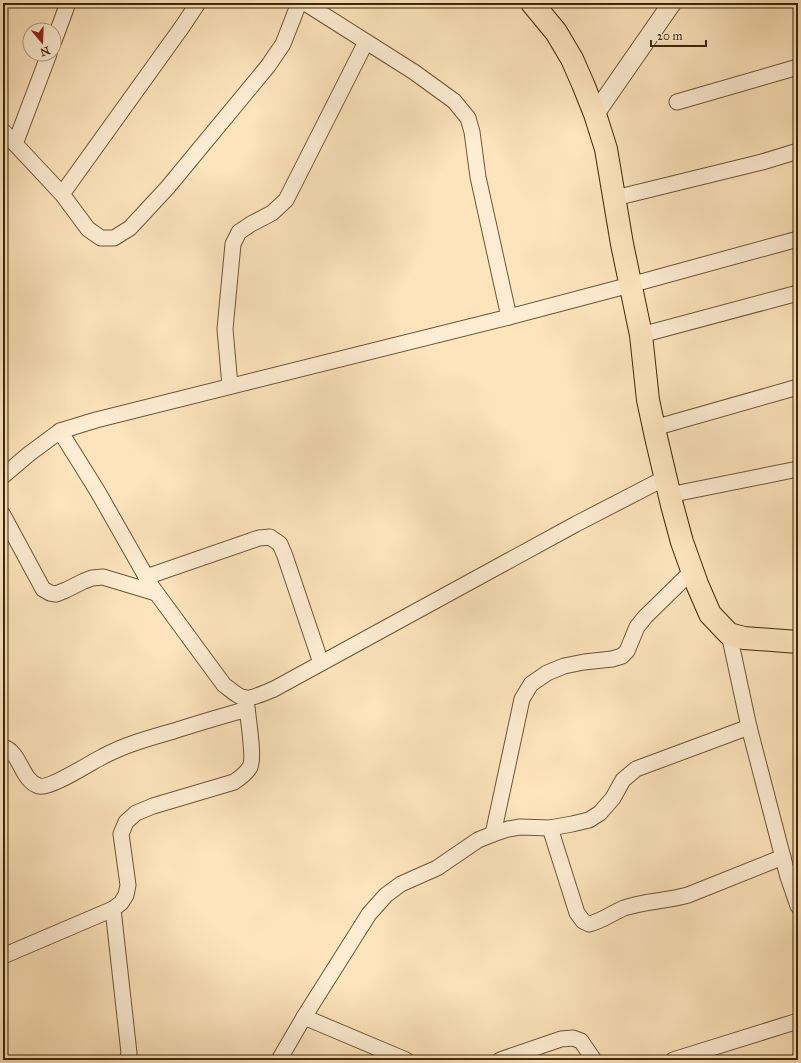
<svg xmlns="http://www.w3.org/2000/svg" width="801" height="1063" font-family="'IM FELL Great Primer',serif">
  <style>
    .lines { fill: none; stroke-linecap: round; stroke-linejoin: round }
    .minor-casing { stroke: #6d5635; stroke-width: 17 }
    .tertiary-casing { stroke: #6d5635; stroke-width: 20 }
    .trunk-casing { stroke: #3d2708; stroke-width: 24 }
    .minor { stroke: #feedd3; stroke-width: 15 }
    .tertiary { stroke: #feedd3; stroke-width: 18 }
    .trunk { stroke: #fde4bc; stroke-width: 22 }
  </style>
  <rect width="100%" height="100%" fill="#fde4bc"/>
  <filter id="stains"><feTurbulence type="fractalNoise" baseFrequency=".005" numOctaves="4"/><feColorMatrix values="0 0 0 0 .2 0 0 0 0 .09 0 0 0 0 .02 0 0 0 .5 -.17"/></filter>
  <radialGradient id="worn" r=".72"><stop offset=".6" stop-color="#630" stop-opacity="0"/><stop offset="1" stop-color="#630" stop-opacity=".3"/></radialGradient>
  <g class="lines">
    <defs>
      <g id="minor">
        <path d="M305 3 414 72 454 101 468 118 472 132 478 177 509 317"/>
        <path d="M54 41 68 3"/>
        <path d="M677 102 798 67"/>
        <path d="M3 131 62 194 88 229 101 238H114L130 228 168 187 268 66 283 44 299 3"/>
        <path d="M15 144 49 54"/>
        <path d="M62 194 182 27 198 3"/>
        <path d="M615 198 762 162 798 151"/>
        <path d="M641 335 798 293"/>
        <path d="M230 386 225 329 233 244 239 232 251 224 272 213 286 200 366 42"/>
        <path d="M654 428 798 387"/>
        <path d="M3 476 29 454 60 431"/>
        <path d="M665 478 576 524 274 689C269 691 252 699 246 698 239 698 230 689 224 685L152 587 98 492 60 431 96 420 509 317 630 285 798 239"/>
        <path d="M669 495 798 469"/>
        <path d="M3 515 43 589 50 593 56 594 66 590 84 581 92 578 103 577 156 593"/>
        <path d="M146 577 259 538 270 537 280 544 285 556 321 663"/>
        <path d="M729 634 749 727 788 877 798 906"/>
        <path d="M3 747C21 752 21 781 39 786 50 789 90 763 102 757 124 745 149 738 174 731 198 723 223 716 247 709"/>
        <path d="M550 828 577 913 583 921 589 924C602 921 612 913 624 908 644 901 667 901 688 895L783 857"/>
        <path d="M493 834 522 699 531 684 547 673 564 666 584 662 612 659 622 656 627 651 637 627 645 617 692 571"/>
        <path d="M113 909 129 1053 127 1060"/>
        <path d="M3 956 113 909 121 903 126 895 128 885 121 834 126 822 136 813 153 806 234 782C240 778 246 774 250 767 255 758 247 712 246 698"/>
        <path d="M304 1017 406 1060"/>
        <path d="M279 1060 304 1017 369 914 386 895 401 884 437 868 478 840 493 834 508 829 520 827 550 828 572 824 589 820 600 813 613 798 623 780 636 769 749 727"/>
        <path d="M500 1060 561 1039 573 1038 581 1041 594 1060"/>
        <path d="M673 1060 798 1021"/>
      </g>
      <path id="tertiary" d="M595 114 672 3"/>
      <path id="trunk" d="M532 3 556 32 572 59 583 84 595 114 606 149 622 244 641 335 648 400 656 437 672 505 682 542 697 584 710 614 729 634 744 638 798 642"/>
    </defs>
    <use href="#minor" class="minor-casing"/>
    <use href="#tertiary" class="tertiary-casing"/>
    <use href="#trunk" class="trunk-casing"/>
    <use href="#minor" class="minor"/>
    <use href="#tertiary" class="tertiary"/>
    <use href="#trunk" class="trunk"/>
  </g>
  <rect width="801" height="1063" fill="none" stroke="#fde4bc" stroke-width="16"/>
  <rect x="4" y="4" width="793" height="1055" fill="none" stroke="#3d2708" stroke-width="2"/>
  <rect x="8" y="8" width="785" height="1047" fill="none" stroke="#3d2708"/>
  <g transform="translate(42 42) rotate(161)"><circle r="19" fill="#feedd3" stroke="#b19e82"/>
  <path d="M0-3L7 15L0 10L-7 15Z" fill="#8f2418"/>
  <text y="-6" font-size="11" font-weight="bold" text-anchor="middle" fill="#3d2708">N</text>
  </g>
  <path d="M651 40v6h55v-6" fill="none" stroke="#3d2708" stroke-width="2"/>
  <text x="657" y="40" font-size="12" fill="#3d2708" stroke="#feedd3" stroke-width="3" paint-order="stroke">20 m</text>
  <rect width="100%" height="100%" filter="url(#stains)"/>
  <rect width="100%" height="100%" fill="url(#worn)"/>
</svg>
